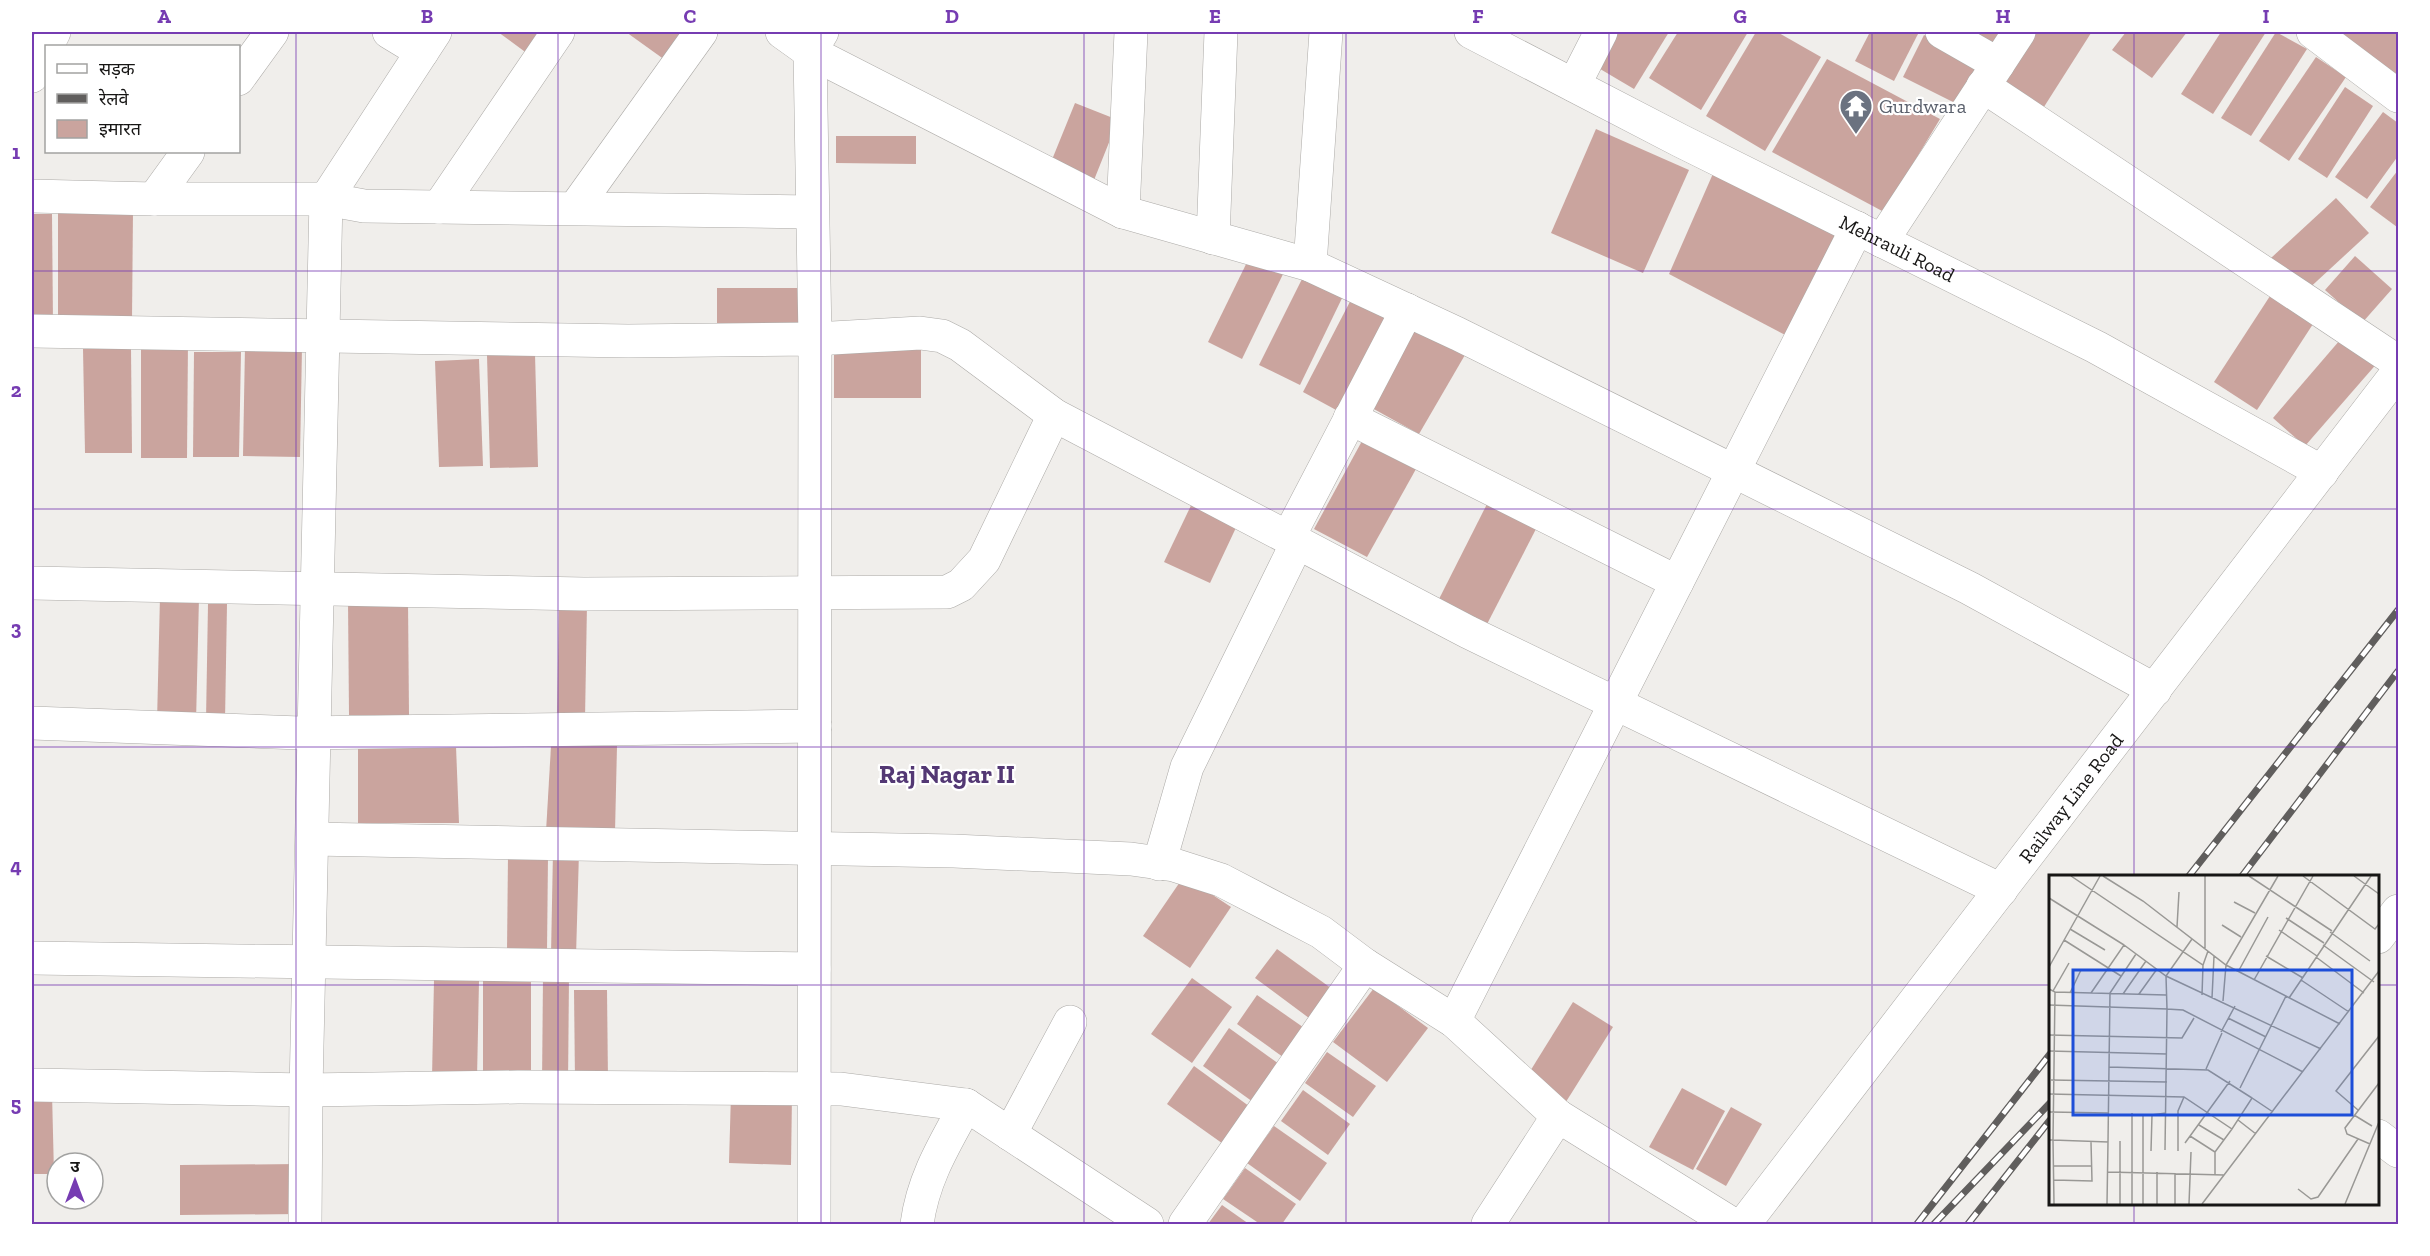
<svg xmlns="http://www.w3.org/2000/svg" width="2430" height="1256" font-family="'Zilla Slab','Noto Sans Devanagari',serif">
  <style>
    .building { fill: #caa49e }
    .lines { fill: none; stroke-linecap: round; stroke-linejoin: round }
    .minor-casing { stroke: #acaaa7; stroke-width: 34 }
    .minor { stroke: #fff; stroke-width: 33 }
    .rail-casing { stroke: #605e5d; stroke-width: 7 }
    .rail { stroke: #fff; stroke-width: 4.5; stroke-dasharray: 14; stroke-linecap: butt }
    .grid { fill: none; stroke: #763cb2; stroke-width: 1.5; stroke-opacity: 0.55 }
    .labels { text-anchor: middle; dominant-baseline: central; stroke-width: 4.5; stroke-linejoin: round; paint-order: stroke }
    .worship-label { font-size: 20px; fill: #5b616d; stroke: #fff; text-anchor: start }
    .street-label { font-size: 20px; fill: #171615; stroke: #fff }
    .district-label { font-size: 26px; font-weight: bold; fill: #533874; stroke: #fff }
    .inset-road { fill: none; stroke: #999895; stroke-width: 1.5 }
    .view { fill: #1d4ed8; fill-opacity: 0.15; stroke: #1d4ed8; stroke-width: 3 }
    .inset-edge { fill: none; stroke: #171615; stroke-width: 3 }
    .neatline { fill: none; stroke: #763cb2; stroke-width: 2 }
    .grid-label { font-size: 20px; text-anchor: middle; font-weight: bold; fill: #763cb2 }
  </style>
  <rect width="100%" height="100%" fill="#f0eeeb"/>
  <g class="building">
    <path d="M498 32H552L532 57Z"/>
    <path d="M626 32H686L665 60Z"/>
    <path d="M1608 32H1669L1634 89 1590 63Z"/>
    <path d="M1678 32H1748L1701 110 1649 78Z"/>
    <path d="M1756 32H1777L1821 57 1765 151 1706 116Z"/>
    <path d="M1870 32H1919L1894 81 1855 61Z"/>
    <path d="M1967 32H2008L1996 50Z"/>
    <path d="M2035 32 2091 33 2042 110 2002 84Z"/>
    <path d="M2126 32H2187L2152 78 2112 50Z"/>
    <path d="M2221 32H2266L2213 114 2181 94Z"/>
    <path d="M2276 32 2307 49 2251 136 2221 118Z"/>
    <path d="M2334 32 2398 33V91Z"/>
    <path d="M1924 35 1984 65 1963 107 1903 77Z"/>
    <path d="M2316 57 2346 77 2289 161 2259 141Z"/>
    <path d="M1827 59 1940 119 1884 212 1772 152Z"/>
    <path d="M2345 87 2373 106 2327 178 2298 159Z"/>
    <path d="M1075 103 1118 120 1092 185 1049 167Z"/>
    <path d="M2383 112 2398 123V156L2367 199 2335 177Z"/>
    <path d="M1596 129 1689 170 1643 273 1551 233Z"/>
    <path d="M836 136H916V164L836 163Z"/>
    <path d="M1715 169 1839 237 1791 338 1669 274Z"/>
    <path d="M2398 170V225L2397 227 2370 207Z"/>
    <path d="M2336 198 2369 233 2304 293 2271 258Z"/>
    <path d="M58 210H133L132 321 58 320Z"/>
    <path d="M32 214H52L53 323H32Z"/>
    <path d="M1251 254 1285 270 1242 359 1208 342Z"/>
    <path d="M2355 256 2392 289 2362 323 2325 290Z"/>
    <path d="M1305 273 1345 292 1300 385 1259 365Z"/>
    <rect x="717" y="288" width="83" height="49"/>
    <path d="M1355 292 1402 315 1349 417 1303 392Z"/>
    <path d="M2270 296 2313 324 2257 410 2214 382Z"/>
    <path d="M1419 320 1469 348 1419 434 1372 408Z"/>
    <path d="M2346 333 2379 361 2305 446 2273 418Z"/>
    <path d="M141 341H188L187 458H141Z"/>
    <rect x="834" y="344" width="87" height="54"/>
    <path d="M245 346 302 347 300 457 243 456Z"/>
    <path d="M131 348 132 453H85L83 349Z"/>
    <path d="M194 352H241L239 457H193Z"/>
    <path d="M535 354 538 467 490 468 487 355Z"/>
    <path d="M479 359 483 466 439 467 435 361Z"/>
    <path d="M1362 441 1416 469 1367 557 1314 529Z"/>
    <path d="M1196 495 1241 517 1210 583 1164 562Z"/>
    <path d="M1487 504 1536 529 1485 628 1437 603Z"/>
    <path d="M160 596 199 597 196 722H157Z"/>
    <path d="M348 601H408L409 715H349Z"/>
    <path d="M208 604H227L225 721 206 720Z"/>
    <path d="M559 604H587L585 719 557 718Z"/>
    <path d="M456 746 459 823H358V747Z"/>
    <path d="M551 746H617L615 832H546Z"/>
    <path d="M553 851 579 852 576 956 551 955Z"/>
    <path d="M508 854 548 855 547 952H507Z"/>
    <path d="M1184 876 1231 907 1190 968 1143 936Z"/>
    <path d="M1277 949 1335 991 1313 1021 1255 978Z"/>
    <path d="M543 977H569L568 1085H542Z"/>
    <path d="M1192 978 1232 1007 1192 1063 1151 1034Z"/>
    <path d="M434 980 479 981 477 1079 432 1078Z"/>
    <rect x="483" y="981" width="48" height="99"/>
    <path d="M1374 988 1428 1028 1387 1082 1333 1042Z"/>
    <path d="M574 990H607L608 1081H575Z"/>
    <path d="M1257 995 1310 1032 1290 1062 1237 1024Z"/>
    <path d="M1573 1002 1613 1027 1564 1105 1524 1081Z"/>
    <path d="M1229 1028 1286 1069 1260 1107 1203 1066Z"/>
    <path d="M1327 1052 1376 1086 1353 1117 1305 1083Z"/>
    <path d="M1194 1066 1253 1109 1226 1146 1167 1104Z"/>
    <path d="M1682 1088 1725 1111 1693 1170 1649 1147Z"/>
    <path d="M1303 1090 1350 1124 1328 1155 1281 1121Z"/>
    <path d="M52 1093 54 1174H32V1094Z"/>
    <path d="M731 1093 792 1095 791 1165 729 1163Z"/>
    <path d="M1731 1107 1762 1124 1726 1186 1696 1169Z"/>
    <path d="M1274 1126 1327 1163 1300 1201 1247 1163Z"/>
    <path d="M299 1164V1214L180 1215V1165Z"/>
    <path d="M1245 1168 1296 1204 1282 1224H1260L1223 1199Z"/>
    <path d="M1222 1205 1249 1224H1208Z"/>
  </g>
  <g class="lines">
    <defs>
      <g id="minor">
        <path d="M389 32 422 52"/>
        <path d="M782 32 810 52 1123 212 1310 265 1458 334 1969 588 2155 690"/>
        <path d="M822 32 810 52 815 339 920 333 942 336 960 345 1054 415 1468 632 2001 890"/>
        <path id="s1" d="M1471 32 1681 141 2096 347 2322 472"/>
        <path d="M1942 32 1998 64"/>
        <path d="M2313 32 2398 96"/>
        <path d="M32 76 54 32"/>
        <path d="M238 79 272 32"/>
        <path d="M1574 85 1601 32"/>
        <path d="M1983 86 2398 362"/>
        <path d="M32 196 154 199H326L364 206 811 212"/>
        <path d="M154 199 188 152"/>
        <path d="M439 207 558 32"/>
        <path d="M575 208 701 32"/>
        <path d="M1123 212 1131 32"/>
        <path d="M1213 238 1221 32"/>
        <path d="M1882 241 2019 32"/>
        <path d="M1310 265 1326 32"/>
        <path d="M32 331 628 341 815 339 814 1224"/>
        <path d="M1350 418 1677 582"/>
        <path d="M1288 538 1407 310"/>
        <path d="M32 583 584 594 947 592 961 585 984 560 1054 415"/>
        <path d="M32 723 300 733 815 726"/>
        <path d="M312 839 954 851 1131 859 1174 865 1221 880 1321 932 1365 965 1454 1021 1558 1116"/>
        <path d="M1159 864 1187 767 1297 543"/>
        <path d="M2378 937 2398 911"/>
        <path d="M32 958 814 969"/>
        <path d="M1454 1021 1857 228"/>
        <path d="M32 1085 306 1090 518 1087 841 1089 966 1105 1147 1224"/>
        <path d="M1010 1134 1070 1022"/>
        <path d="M2378 1136 2398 1151"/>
        <path d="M305 1224 306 1090 326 199 435 32"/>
        <path d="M917 1224C923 1179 944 1145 966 1105"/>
        <path d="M1185 1224 1365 965"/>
        <path d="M1488 1224 1558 1116 1732 1224"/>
        <path id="s2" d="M1744 1224 2398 372"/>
      </g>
    </defs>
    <use href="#minor" class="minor-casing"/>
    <use href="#minor" class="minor"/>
    <defs>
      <g id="rail">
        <path d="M2189 876 2398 610"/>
        <path d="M2242 876 2398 671"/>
        <path d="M1917 1224 2050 1054"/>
        <path d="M1934 1224 2050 1103"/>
        <path d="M1968 1224 2050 1120"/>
      </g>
    </defs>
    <use href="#rail" class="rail-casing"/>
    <use href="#rail" class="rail"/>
  </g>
  <path class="grid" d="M296 32V1224M558 32V1224M821 32V1224M1084 32V1224M1346 32V1224M1609 32V1224M1872 32V1224M2134 32V876M32 271H2398M32 509H2398M32 747H2398M32 985H2050M2378 985H2398M2134 1204V1224"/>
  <defs>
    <symbol id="temple-pin" viewBox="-11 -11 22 30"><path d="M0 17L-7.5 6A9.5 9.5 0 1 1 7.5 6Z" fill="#6b7280" stroke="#fff"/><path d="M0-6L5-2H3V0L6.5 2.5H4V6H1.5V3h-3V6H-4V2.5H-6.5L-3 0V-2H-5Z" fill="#fff"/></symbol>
  </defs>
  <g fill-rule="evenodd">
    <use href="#temple-pin" x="1837" y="87" width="38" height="52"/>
  </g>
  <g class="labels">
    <g class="worship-label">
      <text x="1879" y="106">Gurdwara</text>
    </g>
    <g class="street-label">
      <text stroke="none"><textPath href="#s1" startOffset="478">Mehrauli Road</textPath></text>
      <text stroke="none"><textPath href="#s2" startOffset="537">Railway Line Road</textPath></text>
    </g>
    <g class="district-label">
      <text x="947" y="774">Raj Nagar II</text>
    </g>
  </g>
  <g transform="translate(2049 875)">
    <rect width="330" height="330" fill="#f0eeeb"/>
    <path class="inset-road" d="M22 1 154 90 159 76M54 1 94 26 177 90 291 149M200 1 283 56M254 1 326 54 330 49M305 1 330 19M0 23 75 70M185 27 206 38M237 43 275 68M173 50 192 62M128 52 130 17M21 54 56 75M230 55 268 81M281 57 321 86M143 64 117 101 118 134 134 135 254 197M15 65 72 101M274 70 325 107M156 74V1M217 81 254 103M267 82 315 118M0 92 51 1M189 97 219 42M205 105 264 1M252 105 300 137M0 114 6 117 117 120M4 116 20 88M21 118 32 95M42 118 75 70 117 101 272 174M74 119 97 86M90 119 108 94M153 120 154 90M163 123 165 81M240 123 322 1M174 126 177 90 229 1M0 130 118 134 116 275M179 143 217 162M172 157 186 131M0 160 133 163 145 143M0 176 118 179M60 192 159 195 203 223M157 194 173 158M2 205 118 207M191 213 237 121M0 219 135 222 183 254 203 223 224 237M309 235 287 216 330 161M1 237 59 238M94 239V329M305 240 323 251M189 245 207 259M150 250 175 265M141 261 166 277V299M0 265H4L6 117M136 268 181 206M321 269 298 259 296 253 330 208M102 276 103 240 117 238M129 276V236L135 222M166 277 183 254M5 291H43M59 297 175 300M5 305 43 306 42 267M249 314 262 324 269 322 309 264M5 329 4 265 59 267 61 118 87 79M58 329 59 267M71 329V266M83 329V238M108 329V297M126 329V298M140 329 142 277M153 329 330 96M296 329 330 247"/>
    <path class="view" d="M24 95H303V240H24Z"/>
    <rect width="330" height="330" class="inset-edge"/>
  </g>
  <rect width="2430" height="1256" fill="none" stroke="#ffffff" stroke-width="66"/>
  <rect x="45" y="45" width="195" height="108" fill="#ffffff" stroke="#a2a2a1" stroke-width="1.5"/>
  <rect x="57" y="64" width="30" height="9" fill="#ffffff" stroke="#a2a2a1" stroke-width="1.5"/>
  <text x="99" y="75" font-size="18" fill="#171615">सड़क</text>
  <rect x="57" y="94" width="30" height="9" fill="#605e5d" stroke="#a2a2a1" stroke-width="1.5"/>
  <text x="99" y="105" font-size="18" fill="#171615">रेलवे</text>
  <rect x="57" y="120" width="30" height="18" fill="#caa49e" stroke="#a2a2a1" stroke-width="1.5"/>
  <text x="99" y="135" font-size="18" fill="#171615">इमारत</text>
  <g transform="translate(75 1181)"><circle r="28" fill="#ffffff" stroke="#a2a2a1" stroke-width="1.5"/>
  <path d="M0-4.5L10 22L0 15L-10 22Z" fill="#763cb2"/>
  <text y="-9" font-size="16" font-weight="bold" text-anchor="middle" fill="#171615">उ</text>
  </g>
  <rect x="33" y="33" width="2364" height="1190" class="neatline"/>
  <g class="grid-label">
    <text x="164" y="23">A</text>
    <text x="427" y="23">B</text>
    <text x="690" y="23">C</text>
    <text x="952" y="23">D</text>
    <text x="1215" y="23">E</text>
    <text x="1478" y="23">F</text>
    <text x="1740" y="23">G</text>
    <text x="2003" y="23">H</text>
    <text x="2266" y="23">I</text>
    <text x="16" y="159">1</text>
    <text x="16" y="397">2</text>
    <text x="16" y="635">3</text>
    <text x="16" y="873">4</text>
    <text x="16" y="1111">5</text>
  </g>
</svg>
